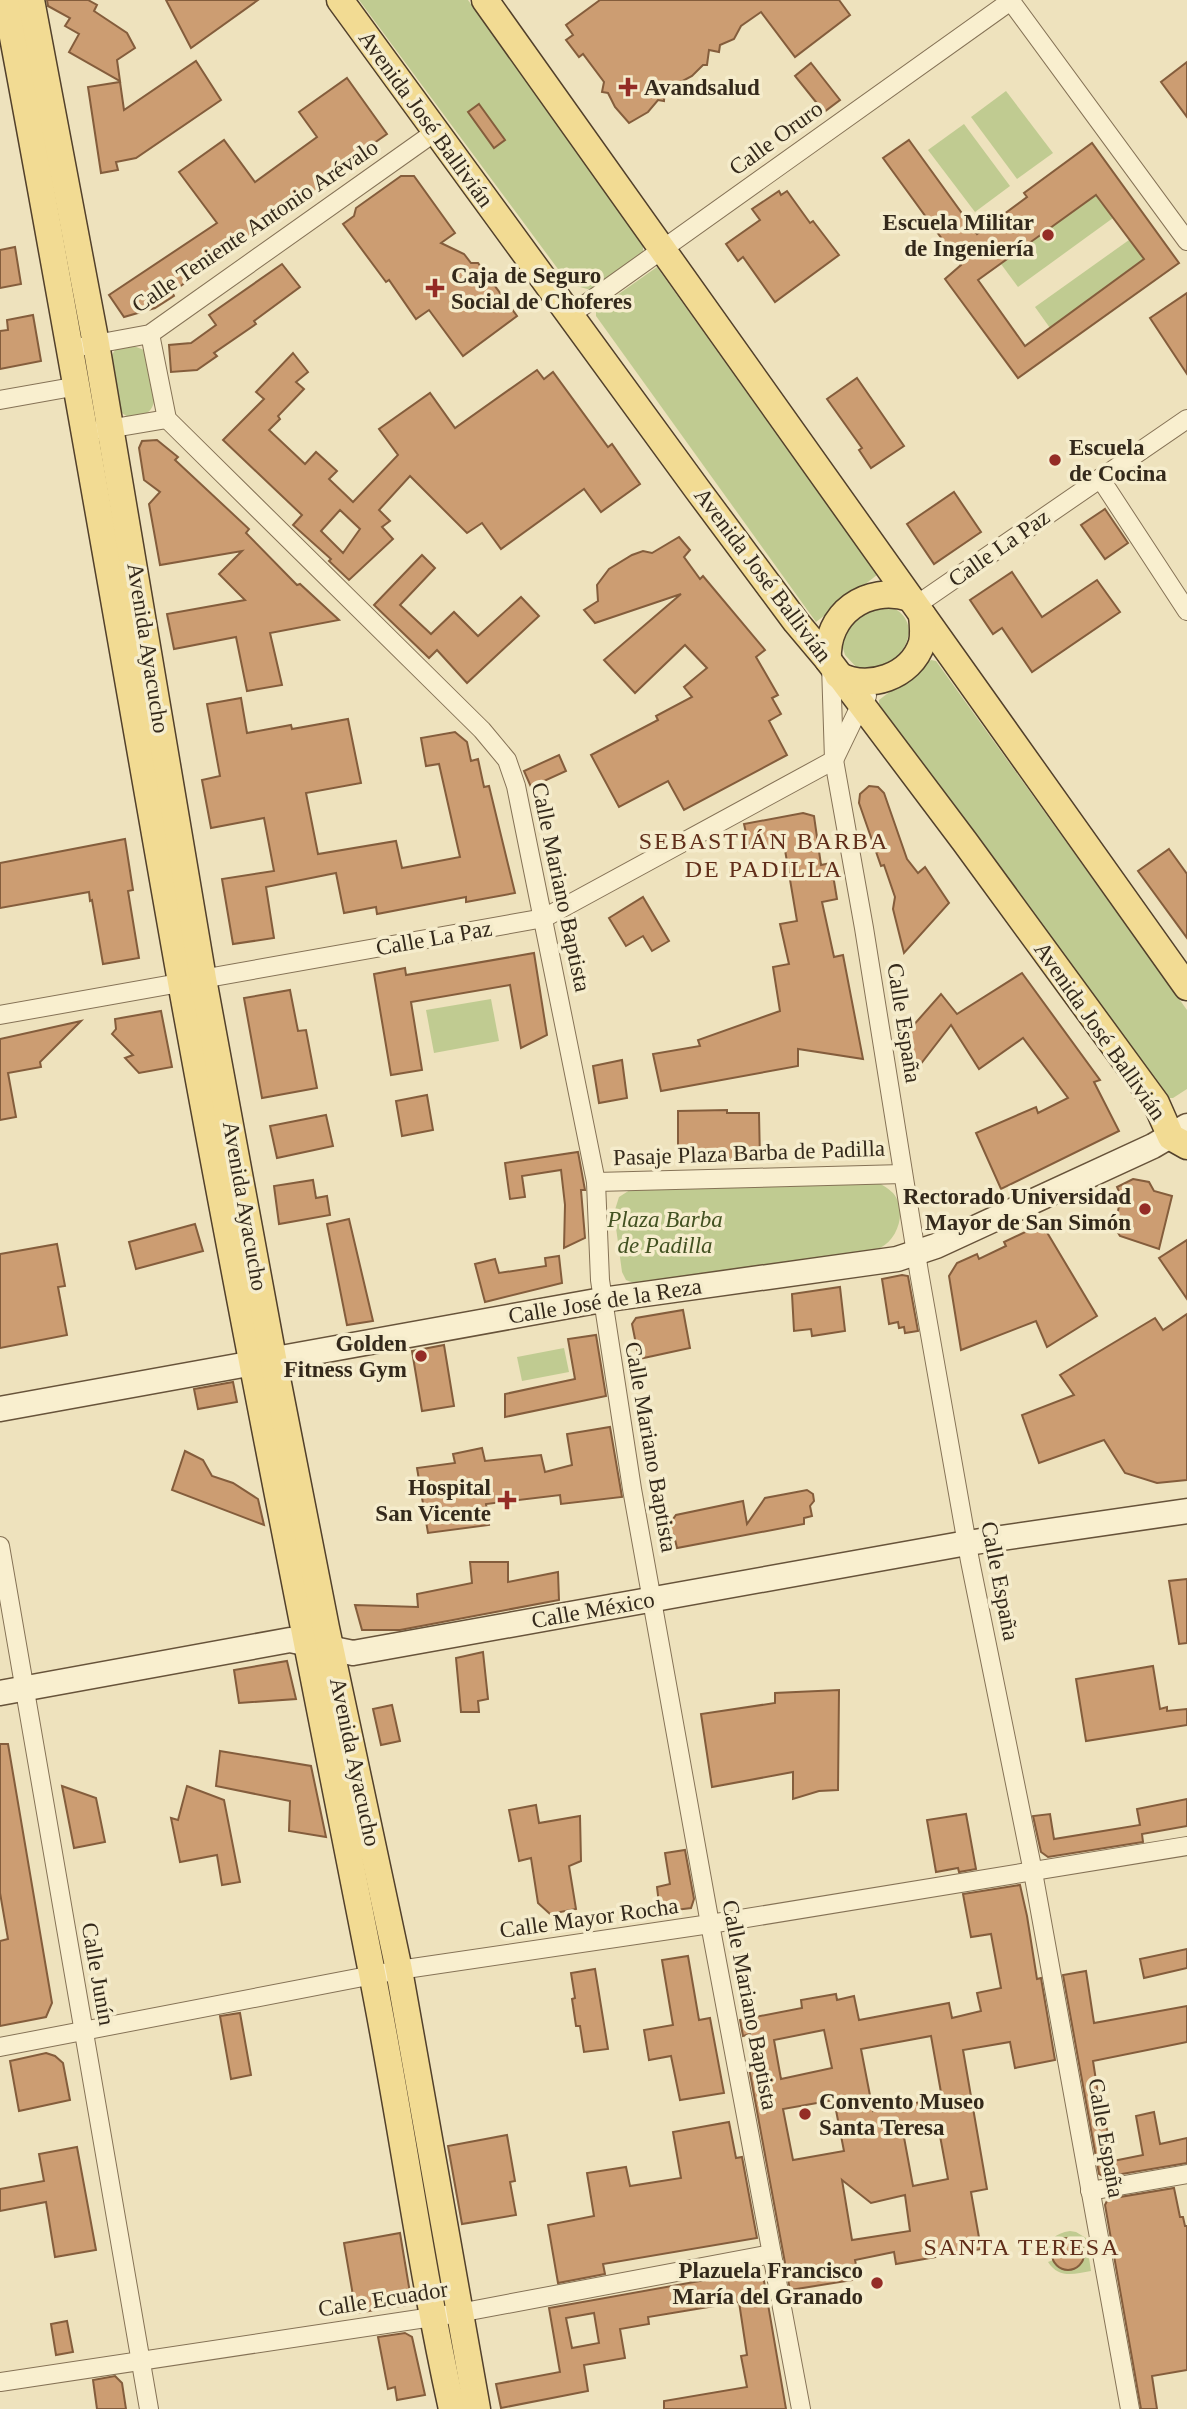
<svg xmlns="http://www.w3.org/2000/svg" width="1187" height="2409" font-family="'Times New Roman',serif">
  <style>
    .green { fill: #c0cb91 }
    .building { fill: #cc9d72; stroke: #845d3c; stroke-width: 2; fill-rule: evenodd }
    .lines { fill: none; stroke-linecap: round; stroke-linejoin: round }
    .street-casing { stroke: #857256; stroke-width: 20 }
    .secondary-casing { stroke: #67533a; stroke-width: 27 }
    .primary-casing { stroke: #52402b; stroke-width: 29 }
    .street { stroke: #f9efcf; stroke-width: 18 }
    .secondary { stroke: #f9efcf; stroke-width: 24 }
    .primary { stroke: #f2db93; stroke-width: 26 }
    .poi-dot { fill: #942c26; stroke: #f5eccc; stroke-width: 2.5 }
    .labels { text-anchor: middle; dominant-baseline: central; stroke-width: 7; stroke-linejoin: round; paint-order: stroke }
    .poi-label { font-size: 23px; font-weight: bold; fill: #34291b; stroke: #f5eccc; text-anchor: end }
    .street-label { font-size: 23px; fill: #34291b; stroke: #f5eccc }
    .park-label { font-size: 23px; font-style: italic; fill: #425121; stroke: #f5eccc }
    .neighbourhood-label { font-size: 24px; letter-spacing: 2px; fill: #612e1a; stroke: #f5eccc }
  </style>
  <rect width="100%" height="100%" fill="#eee2bd"/>
  <g class="green">
    <path d="M359 0H468L640 241 643 246V252L591 290 569 284Z"/>
    <path d="M1006 91 1053 153 1017 179 971 117Z"/>
    <path d="M964 124 1010 186 975 212 928 150Z"/>
    <path d="M1096 195 1113 218 1018 287 1001 264Z"/>
    <path d="M1129 240 1144 259 1050 328 1035 307Z"/>
    <path d="M657 267 877 575 816 622 596 316V310Z"/>
    <path d="M131 345 144 350C149 369 168 411 139 416 131 418 124 417 120 410 116 404 110 363 112 356 113 352 115 350 118 347Z"/>
    <path d="M892 607C925 624 904 662 875 669 870 670 863 669 858 669L845 655 842 645 847 628 874 608Z"/>
    <path d="M931 660 936 661 1187 1010V1089L1173 1098H1168L879 704V700Z"/>
    <path d="M491 999 499 1041 434 1053 426 1010Z"/>
    <path d="M874 1180C880 1184 887 1187 893 1193 907 1209 899 1239 880 1248 875 1250 869 1251 863 1253L634 1283 626 1280 622 1272 614 1213 619 1197 633 1188Z"/>
    <path d="M564 1348 569 1372 522 1381 517 1357Z"/>
    <path d="M1070 2231 1076 2232 1086 2238 1091 2271C1074 2274 1059 2279 1048 2262L1053 2260C1064 2277 1085 2269 1083 2249L1072 2239 1058 2241 1052 2250 1051 2255 1047 2256C1047 2241 1055 2233 1070 2231Z"/>
  </g>
  <g class="building">
    <path d="M47 0H88L97 5 94 11 127 33 135 48 117 60 120 81 69 52 79 34 65 26 70 18 48 6Z"/>
    <path d="M166 0H258L191 48Z"/>
    <path d="M600 0H839L850 15 795 57 761 12 741 26 734 39 720 45 719 52 709 50 707 65H703L692 76 677 84 676 88 665 86 664 101 658 100 648 112 629 123 615 107 608 93 602 92 604 82 583 54 579 57 566 40 573 35 566 25Z"/>
    <path d="M196 61 221 100 136 158 116 162 118 170 101 173 88 87 120 82 124 110Z"/>
    <path d="M1187 62V117L1161 82Z"/>
    <path d="M811 63 840 100 824 112 795 76Z"/>
    <path d="M347 78 387 134 324 178 328 183 172 292 174 296 155 308 124 317 109 295 217 223 179 172 224 140 255 182 317 137 299 112Z"/>
    <path d="M479 104 505 140 494 148 468 112Z"/>
    <path d="M909 140 977 234 1027 197 1024 193 1092 143 1179 263 1018 378 945 279 961 265 883 158ZM1096 195 1144 259 1025 346 978 280Z"/>
    <path d="M401 176H414L455 233 441 243 464 254 471 263H478L517 316 463 356 429 310 416 319 389 280 386 282 343 224 354 216 356 208Z"/>
    <path d="M779 191 781 195 787 191 810 223 813 221 839 255 775 302 743 257 738 261 726 244 760 220 752 209Z"/>
    <path d="M15 247 21 284 0 288V250Z"/>
    <path d="M282 264 300 287 254 321 256 324 214 353 217 356 197 370 171 372 169 345 191 343 216 325 209 315Z"/>
    <path d="M1187 293V374L1150 318Z"/>
    <path d="M33 315 41 361 0 369V331L8 330 7 320Z"/>
    <path d="M293 353 308 372 296 382 304 389 278 416 280 419 269 430 305 464 316 452 337 471 329 479 353 502 398 455 379 429 430 393 455 428 537 370 544 379 553 372 608 447 612 444 640 484 601 512 584 489 501 549 482 523 467 533 410 476 379 510 390 521 382 527 393 539 349 580 329 561 331 559 293 525 302 515 223 440 264 399 256 392ZM340 510 360 529 343 553 321 531Z"/>
    <path d="M857 378 904 446 871 468 859 450 862 448 827 399Z"/>
    <path d="M157 440 178 457 175 460 249 529 246 533 297 585 300 584 339 620 270 633 282 685 247 691 236 637 174 649 167 614 245 600 219 574 242 551 160 565 149 504 160 492 144 480 139 448 142 441Z"/>
    <path d="M954 492 981 532 934 564 907 524Z"/>
    <path d="M1105 509 1128 543 1105 559 1081 525Z"/>
    <path d="M679 537 690 550 684 557 700 579 703 576 765 650 756 657 778 695 772 698 781 714 769 721 787 755 684 810 668 781 619 807 591 755 658 720 656 716 692 697 684 687 707 668 685 645 635 693 604 660 681 594 595 623 584 610 598 601 597 585 609 569 632 555 643 551 652 553Z"/>
    <path d="M422 555 435 568 400 605 431 634 454 612 478 636 521 597 539 616 467 683 437 650 429 658 374 605Z"/>
    <path d="M1012 572 1042 617 1097 580 1120 612 1032 672 1002 628 993 634 970 600Z"/>
    <path d="M241 698 247 733 291 725 292 729 348 719 361 783 306 793 318 854 396 841 402 868 460 857 439 764 426 766 421 738 455 732 467 742 471 761 478 759 484 787 489 786 515 893 466 902V897L377 914 376 907 344 913 336 873 266 887 274 938 233 944 222 879 274 871 264 818 211 828 202 780 220 776 207 704Z"/>
    <path d="M559 755 566 771 531 787 524 771Z"/>
    <path d="M869 786 878 787 884 793 907 859 918 873 925 867 949 903 904 953 893 909 895 897 884 865 881 866 859 803 860 794Z"/>
    <path d="M803 813 814 816 821 865 831 863 837 899 822 902 834 957 843 955 863 1059 798 1049V1066L661 1091 653 1054 700 1046 698 1040 780 1011 773 967 789 964 780 924 797 921 784 844 750 851 744 824Z"/>
    <path d="M125 839 133 890 128 891 139 958 103 964 92 900 90 901 89 892 0 908V863Z"/>
    <path d="M1169 849 1187 874V938L1138 871Z"/>
    <path d="M643 897 669 941 652 951 643 936 626 946 609 918Z"/>
    <path d="M534 953 547 1035 521 1048 510 985 411 1002 422 1070 391 1075 374 974 405 968 406 975Z"/>
    <path d="M1022 973 1100 1080 1094 1082 1119 1131 1001 1189 976 1133 1036 1107 1038 1113 1068 1098 1023 1038 979 1069 951 1025 913 1074 904 1036 941 994 957 1014Z"/>
    <path d="M290 990 298 1031 306 1030 317 1088 262 1098 244 998Z"/>
    <path d="M161 1011 172 1067 139 1073 125 1058 133 1055 112 1034 116 1029 115 1019Z"/>
    <path d="M81 1021 40 1062 41 1067 8 1073 16 1117 0 1120V1039Z"/>
    <path d="M622 1060 627 1098 599 1103 593 1066Z"/>
    <path d="M427 1095 433 1130 402 1136 396 1101Z"/>
    <path d="M727 1110V1113H759L760 1161 678 1162V1111Z"/>
    <path d="M326 1115 333 1146 277 1158 270 1126Z"/>
    <path d="M578 1152 585 1190H581L585 1238 564 1248 565 1205 561 1170 522 1176 525 1197 510 1199 505 1163Z"/>
    <path d="M1133 1179 1149 1182 1154 1191 1172 1196 1159 1249 1120 1236 1110 1220 1117 1216 1121 1196 1117 1187Z"/>
    <path d="M313 1180 316 1198 327 1196 330 1215 279 1224 274 1186Z"/>
    <path d="M349 1219 373 1321 347 1325 327 1224Z"/>
    <path d="M195 1224 203 1251 136 1269 129 1242Z"/>
    <path d="M1042 1224 1097 1316 1047 1347 1036 1321 961 1350 949 1276 957 1263 977 1254 979 1259 1006 1246 1004 1242Z"/>
    <path d="M1187 1240V1299L1159 1258Z"/>
    <path d="M57 1244 65 1286 58 1287 67 1335 0 1348V1254Z"/>
    <path d="M559 1256 562 1283 485 1302 475 1264 495 1259 499 1273 546 1266 545 1258Z"/>
    <path d="M902 1275 908 1276 918 1331 905 1333 904 1327 899 1328 898 1322 889 1324 882 1279Z"/>
    <path d="M840 1287 845 1331 812 1336 811 1329 794 1331 792 1294Z"/>
    <path d="M683 1310 690 1348 639 1359 632 1324 636 1318Z"/>
    <path d="M1187 1314V1480L1157 1483 1125 1473 1104 1440 1039 1463 1022 1415 1074 1395 1060 1375 1155 1318 1163 1330Z"/>
    <path d="M596 1335 606 1396 505 1417V1394L575 1379 568 1339Z"/>
    <path d="M444 1345 454 1406 422 1411 412 1351Z"/>
    <path d="M233 1382 237 1402 198 1409 194 1389Z"/>
    <path d="M610 1427 622 1497 561 1504 560 1495 486 1504 489 1525 428 1533 417 1468 455 1463 453 1454 482 1448 485 1461 541 1455 545 1472 572 1465 567 1434Z"/>
    <path d="M185 1451 203 1460 212 1476 233 1483 258 1499 264 1525 172 1490Z"/>
    <path d="M807 1490 813 1494 814 1501 810 1506 812 1516 804 1518V1524L677 1548 674 1535 660 1537 676 1515 743 1501 747 1524 765 1498Z"/>
    <path d="M470 1562H508V1582L558 1572 559 1600 400 1630H362L355 1605 418 1607 417 1594 472 1583Z"/>
    <path d="M1187 1579V1643L1179 1644 1169 1581Z"/>
    <path d="M483 1652 488 1699 478 1701 479 1712H461L456 1658Z"/>
    <path d="M287 1661 296 1699 239 1703 234 1670Z"/>
    <path d="M1153 1666 1160 1709 1167 1707V1711L1187 1709V1725L1086 1741 1076 1679Z"/>
    <path d="M839 1690 838 1790 819 1791 793 1799V1772L712 1787 701 1714 775 1703V1693Z"/>
    <path d="M392 1705 400 1741 381 1745 373 1709Z"/>
    <path d="M0 1744H8L52 2003 46 2017 0 2026V1941L8 1939 0 1893Z"/>
    <path d="M220 1751 311 1766 326 1837 289 1831 290 1801 216 1786Z"/>
    <path d="M62 1786 96 1798 105 1842 74 1848Z"/>
    <path d="M187 1786 224 1800 240 1882 222 1885 217 1855 180 1862 171 1818 178 1820Z"/>
    <path d="M1187 1799V1826L1142 1834 1143 1842 1048 1857 1041 1852 1033 1816 1050 1814 1054 1839 1140 1825 1137 1809Z"/>
    <path d="M536 1805 539 1823 580 1816 581 1861 569 1866 576 1909 550 1914 538 1903 531 1858 519 1861 509 1810Z"/>
    <path d="M966 1814 976 1869 959 1872 958 1868 936 1872 927 1820Z"/>
    <path d="M685 1850 694 1899 691 1908 660 1912 657 1887 670 1884 665 1853Z"/>
    <path d="M1020 1885 1027 1916 1037 1979 1041 1978 1055 2060 1015 2068 1010 2042 963 2050 987 2189 971 2192 981 2249 896 2264 894 2252 855 2260 859 2279 790 2290 749 2068 756 2066 750 2034 743 2036 740 2020 802 2008 801 2000 836 1994 837 2000 854 1996 859 2020 949 2003 952 2018 981 2011 977 1993 1001 1988 991 1934 971 1937 963 1894ZM824 2030 832 2068 781 2079 774 2040ZM931 2036 942 2098 873 2111 861 2049ZM834 2100 844 2151 793 2160 783 2109ZM938 2125 948 2179 913 2186 903 2132ZM842 2180 871 2203 905 2195 910 2231 852 2240Z"/>
    <path d="M1187 1949V1968L1144 1978 1140 1959Z"/>
    <path d="M688 1956 699 2020 710 2018 724 2093 680 2100 671 2056 649 2060 644 2030 673 2025 662 1960Z"/>
    <path d="M595 1969 608 2049 584 2052 580 2026H576L572 1999 575 1998 571 1973Z"/>
    <path d="M1086 1971 1094 2023 1187 2006V2042L1093 2061 1099 2100 1102 2104 1113 2161 1143 2155 1136 2116 1154 2112 1160 2144 1187 2138V2163L1104 2177 1099 2174 1063 1975Z"/>
    <path d="M240 2013 251 2075 231 2079 220 2016Z"/>
    <path d="M46 2053 55 2056 63 2063 70 2100 19 2111 10 2061Z"/>
    <path d="M729 2122 736 2158 742 2157 757 2238 603 2264 605 2274 558 2283 548 2225 594 2216 587 2173 626 2167 630 2186 681 2178 673 2132Z"/>
    <path d="M507 2135 515 2181 510 2182 516 2215 462 2224 448 2146Z"/>
    <path d="M77 2147 96 2250 55 2257 46 2202 0 2211V2189L44 2181 39 2154Z"/>
    <path d="M1174 2188 1180 2217H1183L1185 2226H1187V2370L1152 2376 1157 2409H1141L1105 2205 1108 2199Z"/>
    <path d="M400 2233 411 2299 406 2305 356 2313 344 2243Z"/>
    <circle cx="1068" cy="2254" r="16"/>
    <path d="M750 2272 764 2281 786 2409H664V2401L747 2387 741 2356 747 2355 739 2302 648 2317 649 2324 620 2329 625 2358 584 2365 588 2391 501 2408 496 2384 560 2372 549 2308ZM594 2313 599 2343 572 2348 566 2318Z"/>
    <path d="M67 2321 73 2352 56 2355 51 2324Z"/>
    <path d="M405 2333 412 2337 425 2395 397 2400 395 2387 388 2389 378 2337Z"/>
    <path d="M115 2376 122 2383 126 2409H97L93 2380Z"/>
  </g>
  <g class="lines">
    <defs>
      <g id="street">
        <path d="M1010 0 1187 241"/>
        <path d="M569 316 1012 0"/>
        <path d="M150 334 167 419 482 730 507 760 516 786 596 1182 600 1280 632 1489 710 1924 801 2409"/>
        <path d="M85 346 150 334 435 132"/>
        <path d="M0 400 78 386"/>
        <path d="M102 430 167 419"/>
        <path d="M1100 478 1187 611"/>
        <path d="M915 606 1187 419"/>
        <path d="M831 665 834 760 864 928 919 1272 970 1561 1033 1872 1130 2409"/>
        <path d="M0 1015 544 918 834 760 861 704 867 696"/>
        <path d="M596 1182 903 1174"/>
        <path d="M0 1546 149 2409"/>
        <path d="M0 2047 399 1970 710 1924 1187 1846"/>
        <path d="M1090 2191 1187 2174"/>
        <path d="M0 2382 459 2313 772 2254"/>
      </g>
      <g id="secondary">
        <path d="M0 1409 602 1300 897 1259 936 1246 1153 1146 1187 1126"/>
        <path d="M0 1693 290 1640 353 1653 967 1543 1187 1511"/>
      </g>
      <g id="primary">
        <path d="M6 0C68 327 123 654 181 982 241 1313 307 1643 372 1973 401 2118 420 2265 452 2409"/>
        <path d="M31 0 96 344 203 979 273 1358 326 1628 399 1970 477 2409"/>
        <path d="M340 0 697 489 796 622 828 660 965 842 1156 1103 1171 1137 1187 1146"/>
        <path d="M485 0 1187 987"/>
        <path d="M828 660C825 614 867 584 910 598"/>
        <path d="M838 675C868 691 911 677 922 643 924 634 923 624 922 615"/>
      </g>
    </defs>
    <use href="#street" class="street-casing"/>
    <use href="#secondary" class="secondary-casing"/>
    <use href="#primary" class="primary-casing"/>
    <use href="#street" class="street"/>
    <use href="#secondary" class="secondary"/>
    <use href="#primary" class="primary"/>
  </g>
  <g class="poi-dot">
    <path d="M624.5 76.5h7v7h7v7h-7v7h-7v-7h-7v-7h7z"/>
    <circle cx="1048" cy="235" r="7"/>
    <path d="M431.5 277.5h7v7h7v7h-7v7h-7v-7h-7v-7h7z"/>
    <circle cx="1055" cy="460" r="7"/>
    <circle cx="1145" cy="1209" r="7"/>
    <circle cx="421" cy="1356" r="7"/>
    <path d="M503.5 1489.5h7v7h7v7h-7v7h-7v-7h-7v-7h7z"/>
    <circle cx="805" cy="2114" r="7"/>
    <circle cx="877" cy="2283" r="7"/>
  </g>
  <g class="labels">
    <g class="poi-label">
      <text x="644" y="87" text-anchor="start">Avandsalud</text>
      <text x="1034" y="222">Escuela Militar<tspan x="1034" dy="26">de Ingeniería</tspan></text>
      <text x="451" y="275" text-anchor="start">Caja de Seguro<tspan x="451" dy="26">Social de Choferes</tspan></text>
      <text x="1069" y="447" text-anchor="start">Escuela<tspan x="1069" dy="26">de Cocina</tspan></text>
      <text x="1131" y="1196">Rectorado Universidad<tspan x="1131" dy="26">Mayor de San Simón</tspan></text>
      <text x="407" y="1343">Golden<tspan x="407" dy="26">Fitness Gym</tspan></text>
      <text x="491" y="1487">Hospital<tspan x="491" dy="26">San Vicente</tspan></text>
      <text x="819" y="2101" text-anchor="start">Convento Museo<tspan x="819" dy="26">Santa Teresa</tspan></text>
      <text x="863" y="2270">Plazuela Francisco<tspan x="863" dy="26">María del Granado</tspan></text>
    </g>
    <g class="street-label">
      <text transform="translate(426 119) rotate(54)">Avenida José Ballivián</text>
      <text transform="translate(776 138) rotate(-36)">Calle Oruro</text>
      <text transform="translate(255 226) rotate(-34)">Calle Teniente Antonio Arévalo</text>
      <text transform="translate(999 548) rotate(-35)">Calle La Paz</text>
      <text transform="translate(763 575) rotate(53)">Avenida José Ballivián</text>
      <text transform="translate(148 648) rotate(81)">Avenida Ayacucho</text>
      <text transform="translate(561 887) rotate(78)">Calle Mariano Baptista</text>
      <text transform="translate(434 938) rotate(-10)">Calle La Paz</text>
      <text transform="translate(904 1023) rotate(81)">Calle España</text>
      <text transform="translate(1100 1031) rotate(55)">Avenida José Ballivián</text>
      <text transform="translate(749 1153) rotate(-2)">Pasaje Plaza Barba de Padilla</text>
      <text transform="translate(245 1206) rotate(80)">Avenida Ayacucho</text>
      <text transform="translate(605 1301) rotate(-9)">Calle José de la Reza</text>
      <text transform="translate(651 1447) rotate(80)">Calle Mariano Baptista</text>
      <text transform="translate(1000 1581) rotate(79)">Calle España</text>
      <text transform="translate(593 1610) rotate(-10)">Calle México</text>
      <text transform="translate(355 1762) rotate(78)">Avenida Ayacucho</text>
      <text transform="translate(589 1918) rotate(-8)">Calle Mayor Rocha</text>
      <text transform="translate(98 1974) rotate(80)">Calle Junín</text>
      <text transform="translate(750 2005) rotate(79)">Calle Mariano Baptista</text>
      <text transform="translate(1106 2138) rotate(80)">Calle España</text>
      <text transform="translate(383 2299) rotate(-9)">Calle Ecuador</text>
    </g>
    <g class="park-label">
      <text x="665" y="1219">Plaza Barba<tspan x="665" dy="26">de Padilla</tspan></text>
    </g>
    <g class="neighbourhood-label">
      <text x="764" y="841">SEBASTIÁN BARBA<tspan x="764" dy="28">DE PADILLA</tspan></text>
      <text x="1022" y="2247">SANTA TERESA</text>
    </g>
  </g>
</svg>
